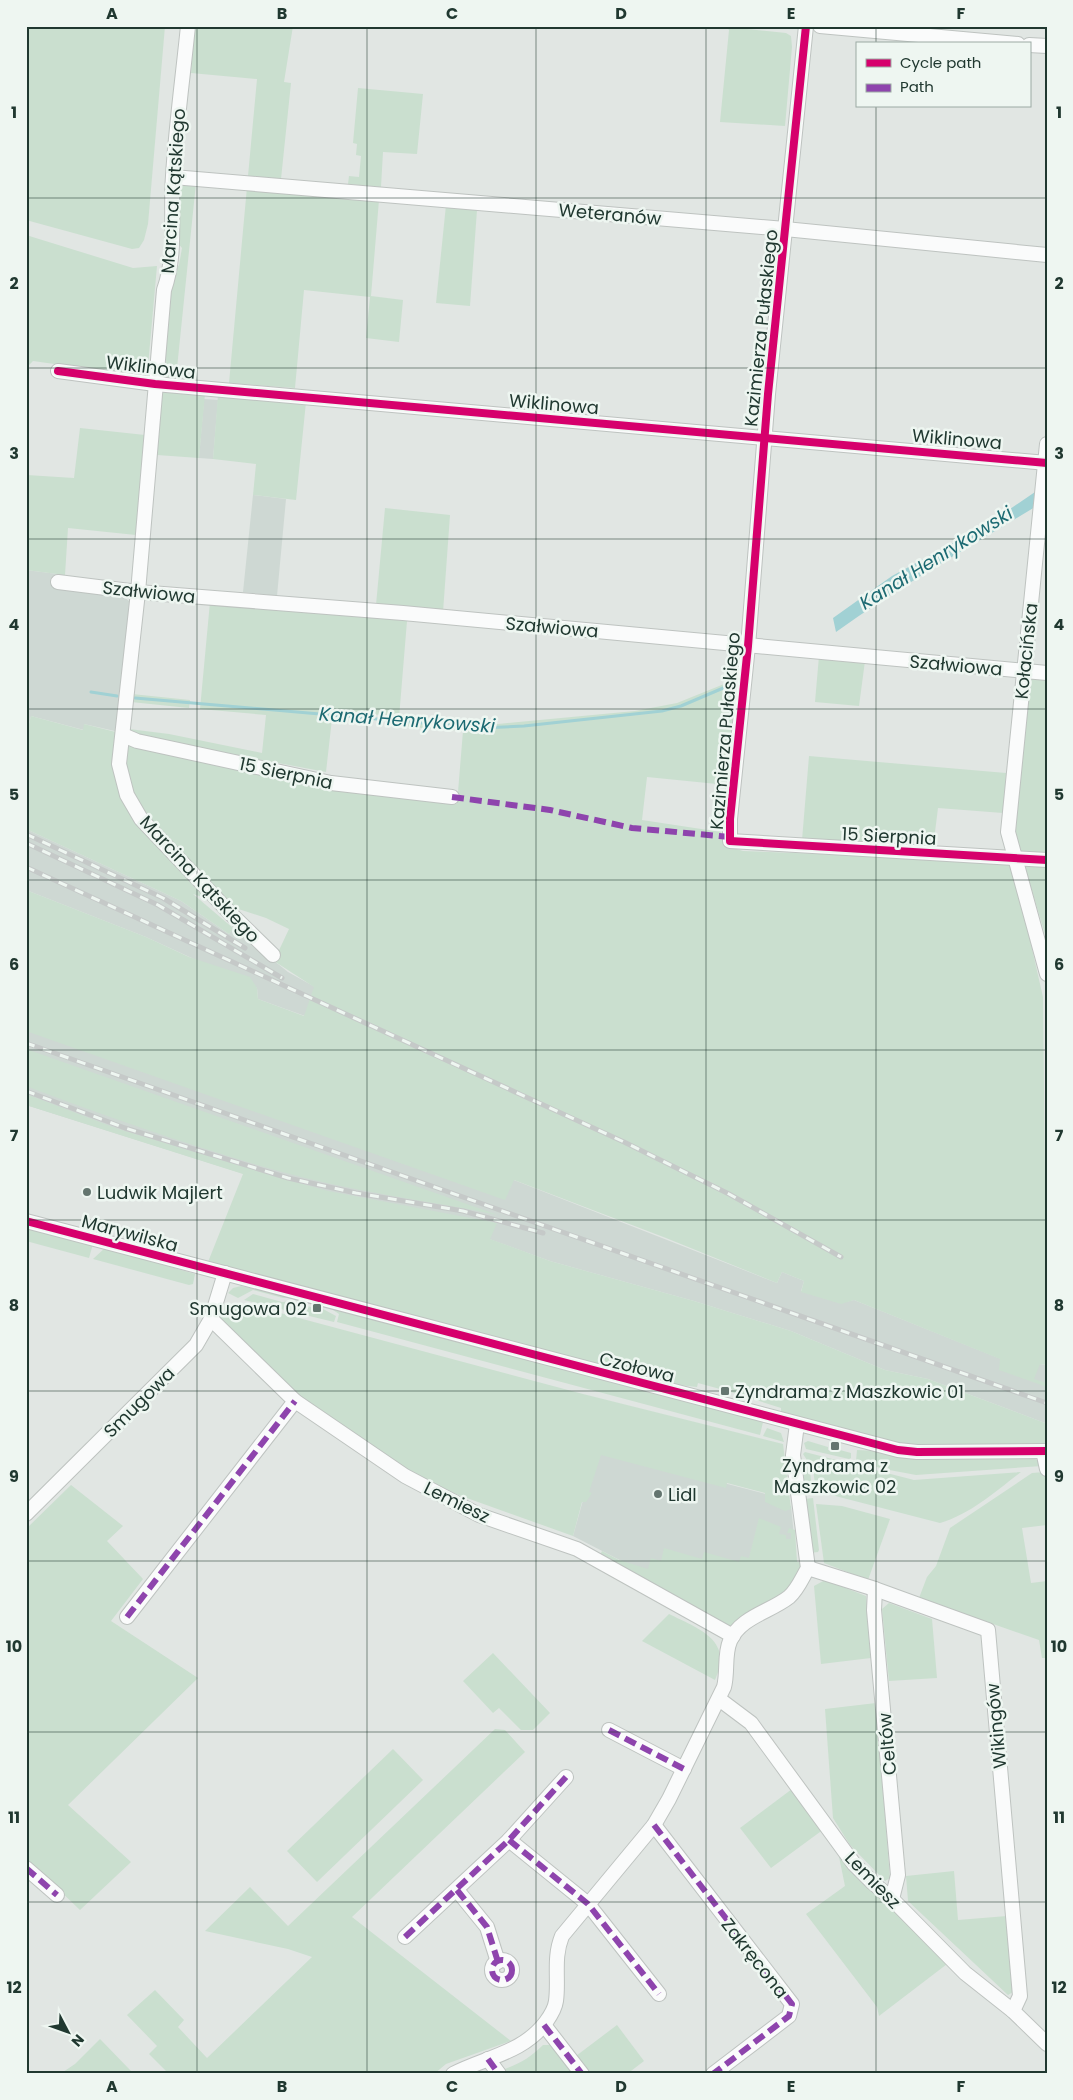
<svg xmlns="http://www.w3.org/2000/svg" width="1073" height="2100" font-family="Poppins,sans-serif">
  <style>
    .built { fill: #ced8d3 }
    .green { fill: #cadfcf }
    .water { fill: #a1d1d4 }
    .lines { fill: none; stroke-linecap: round; stroke-linejoin: round }
    .stream { stroke: #a1d1d4; stroke-width: 3 }
    .minor-casing { stroke: #bec3c0; stroke-width: 16 }
    .minor { stroke: #fafbfb; stroke-width: 14 }
    .rail-casing { stroke: #c5c9c8; stroke-width: 5 }
    .rail { stroke: #eef6f1; stroke-width: 3; stroke-dasharray: 9; stroke-linecap: butt }
    .quiet { stroke: #8e44ad; stroke-width: 6; stroke-dasharray: 12 6; stroke-linecap: butt }
    .cycleway-casing { stroke: #eef6f1; stroke-width: 11 }
    .cycleway { stroke: #d6006c; stroke-width: 8 }
    .grid { fill: none; stroke: #203830; stroke-width: 1; stroke-opacity: 0.55 }
    .poi-dot { fill: #64756f; stroke: #eef6f1; stroke-width: 2 }
    .labels { text-anchor: middle; dominant-baseline: central; stroke-width: 5; stroke-linejoin: round; paint-order: stroke }
    .street-label { font-size: 18px; fill: #203830; stroke: #eef6f1 }
    .poi-label { font-size: 18px; fill: #203830; stroke: #eef6f1; text-anchor: start }
    .water-label { font-size: 19px; font-style: italic; fill: #1c6a72; stroke: #eef6f1 }
    .neatline { fill: none; stroke: #203830; stroke-width: 2 }
    .grid-label { font-size: 16px; text-anchor: middle; font-weight: bold; fill: #203830 }
  </style>
  <rect width="100%" height="100%" fill="#e1e6e3"/>
  <g class="built">
    <path d="M204 399 218 400 213 459 199 458Z"/>
    <path d="M253 495 286 499 277 596 243 592Z"/>
    <path d="M26 570 65 575 67 587 115 591 129 601 119 732 84 724V730L31 716 26 735Z"/>
    <path d="M26 829 181 901 229 934 233 928 288 972 315 987 305 1016 258 999 257 988 146 937 26 890Z"/>
    <path d="M26 989 777 1283 782 1272 804 1281 801 1291 841 1303 854 1300 1001 1359 1047 1365V1420L1045 1423 928 1379 885 1370 791 1331 694 1301 550 1261 434 1219 298 1191 26 1105Z"/>
    <path d="M597 1450 766 1494 791 1506 797 1565 647 1574 573 1536Z"/>
  </g>
  <g class="green">
    <path d="M26 26H165L148 224 144 240 139 248 132 249 26 220Z"/>
    <path d="M195 26H293L284 82 291 83 281 179 248 176 257 79 191 73Z"/>
    <path d="M727 27 786 33 791 36 792 47 785 126 720 122 729 30Z"/>
    <path d="M358 88 423 94 417 154 383 152 381 187 348 184 349 176 359 177 361 156 356 155 357 144 353 143Z"/>
    <path d="M181 182 196 183 176 378 164 377 173 273 179 265 182 248 176 241Z"/>
    <path d="M247 187 379 200 371 296 403 300 399 342 366 338 370 297 304 290 295 388 229 383Z"/>
    <path d="M446 205 477 210 470 306 436 303Z"/>
    <path d="M26 235 133 268 157 266 147 377 33 361 26 368Z"/>
    <path d="M162 390 205 394 199 458 157 455Z"/>
    <path d="M218 395 306 402 296 500 253 495 256 464 213 459Z"/>
    <path d="M80 428 145 435 136 535 68 528 65 575 26 570V470L27 475 74 478Z"/>
    <path d="M385 508 450 515 443 612 376 605Z"/>
    <path d="M210 602 407 621 399 718 464 724H498L635 711 677 703 739 678 727 785 647 777 642 820 721 832 722 839 724 845 743 851 999 861 1009 865 1014 870 1043 997 1047 1365 1040 1364 1034 1379 1047 1383V1387L999 1370 1000 1359 854 1300 841 1304 801 1292 804 1281 782 1272 777 1283 666 1238 514 1180 505 1200 26 1031V890L146 937 189 957 250 977 257 988 258 999 304 1016 314 987 274 961 289 929 266 918 193 894 233 928 229 934 181 901 26 829V735L31 716 83 730 84 724 326 785 457 804 463 731 397 726 399 717 333 710 326 772 129 735V729L169 734 262 753 266 715 200 709Z"/>
    <path d="M819 656 865 661 859 706 815 702Z"/>
    <path d="M1029 678 1047 680V855L1021 852 1015 840Z"/>
    <path d="M132 694 190 700 189 708 131 702Z"/>
    <path d="M809 756 1006 773 1003 813 938 808 933 848 802 840Z"/>
    <path d="M1024 864 1047 866V941Z"/>
    <path d="M26 1049 498 1215C424 1200 348 1191 275 1170 191 1146 108 1117 26 1086Z"/>
    <path d="M26 1094 118 1129 295 1182 328 1191 497 1223 490 1239 550 1261 694 1301 791 1331 885 1370 928 1379 1045 1423 1047 1420V1444L899 1446 781 1412V1408L731 1392 732 1389 722 1386 720 1389 698 1383 697 1387 670 1384 208 1262 243 1174 26 1105Z"/>
    <path d="M26 1225 93 1244 89 1258 26 1241Z"/>
    <path d="M105 1248 195 1274 193 1284 189 1285 93 1259Z"/>
    <path d="M241 1286 295 1297 283 1298 253 1290 238 1298 228 1293 233 1288Z"/>
    <path d="M253 1294 282 1302 293 1301 322 1311 323 1309 336 1316 334 1322 244 1300Z"/>
    <path d="M224 1304 243 1307 247 1304 583 1394 783 1444 791 1509 785 1511 765 1502V1493L727 1483 726 1488 601 1455 589 1492 592 1493 586 1502H582L573 1536 439 1488 408 1470 296 1396 217 1320Z"/>
    <path d="M327 1306 763 1422 760 1435 337 1322 339 1314Z"/>
    <path d="M767 1428 781 1433 784 1442 763 1436Z"/>
    <path d="M808 1441 828 1447V1450L838 1452 840 1450 851 1453V1458L849 1459 806 1449 804 1443Z"/>
    <path d="M857 1450 1034 1458 1041 1463 1042 1466 916 1475 884 1469 856 1461Z"/>
    <path d="M799 1451 801 1458 810 1470 812 1490 804 1491Z"/>
    <path d="M805 1452 914 1480 1021 1472C996 1491 971 1514 940 1523L816 1491 813 1469 803 1454Z"/>
    <path d="M1044 1472 1047 1486V1525L1022 1528 1031 1583 1047 1581V1658H1042L1039 1640 919 1598 927 1577 936 1566 950 1528 1032 1473Z"/>
    <path d="M71 1485 123 1526 107 1541 143 1579 111 1621 198 1678 68 1805 131 1862 80 1910 26 1858V1529Z"/>
    <path d="M813 1498 819 1550 818 1552 810 1553 804 1499Z"/>
    <path d="M816 1504 842 1506 890 1519 868 1580 824 1563Z"/>
    <path d="M759 1518 781 1527 779 1534 786 1535V1539H791V1533H787L789 1528 795 1530 797 1562H801C800 1592 755 1611 733 1625L728 1626 600 1555 602 1551 619 1560 648 1569 651 1558 661 1561 664 1548 702 1559 704 1552 739 1562 741 1556 749 1558Z"/>
    <path d="M825 1580 866 1596 871 1658 821 1664 814 1586Z"/>
    <path d="M889 1603 932 1619 937 1678 889 1681 882 1609Z"/>
    <path d="M669 1614C697 1628 735 1640 715 1680L642 1641Z"/>
    <path d="M493 1653 550 1713 533 1730H521L499 1708 493 1713 463 1681Z"/>
    <path d="M876 1703 890 1878 885 1881 850 1845 833 1818 825 1709Z"/>
    <path d="M495 1729 505 1730 525 1752 352 1917 511 2041 446 2064 434 2074H169L149 2054 157 2046 127 2015 155 1990 184 2020 178 2027 207 2058 312 1957 288 1949 205 1931 250 1887 288 1926Z"/>
    <path d="M393 1749 423 1780 317 1882 287 1851Z"/>
    <path d="M792 1789 824 1829 771 1868 740 1828Z"/>
    <path d="M837 1847 883 1902 907 1921 951 1961 879 2016 877 2007 806 1914 845 1886Z"/>
    <path d="M954 1871 958 1920 1007 1916 1013 1992 1008 1995 908 1901 906 1876Z"/>
    <path d="M617 2025 644 2061 627 2074H589L576 2056Z"/>
    <path d="M100 2039 131 2071 129 2074H60L75 2064Z"/>
    <path d="M543 2045H552L574 2074H504L502 2070C519 2064 530 2058 543 2045Z"/>
  </g>
  <path class="water" d="M1035 492V507C968 548 900 586 836 632L833 618 892 576 988 524Z"/>
  <g class="lines">
    <g class="stream">
      <path d="M91 692 117 696"/>
      <path d="M135 698 480 728 524 726 662 711 681 706 735 683"/>
    </g>
    <defs>
      <g id="minor">
        <path d="M188 26C183 76 176 126 173 176 170 213 177 254 164 290L138 592 119 764 127 795 141 819 231 914 273 955"/>
        <path d="M806 26 768 394 748 646 730 819V841L1047 860"/>
        <path d="M820 26 1018 44"/>
        <path d="M1029 45 1047 46"/>
        <path d="M173 177 785 229 1047 255"/>
        <path d="M58 371 155 384 1047 463"/>
        <path d="M1047 444 1008 832 1047 974"/>
        <path d="M58 582 138 592 403 613 1047 673"/>
        <path d="M123 735 137 741 331 783 452 797"/>
        <path d="M26 1221 898 1450 917 1452 1047 1451"/>
        <path d="M211 1319 295 1401 405 1476 479 1515 577 1549 733 1636"/>
        <path d="M1043 1451 1047 1469"/>
        <path d="M26 1514 196 1345 211 1319 225 1273"/>
        <path d="M808 1568 875 1589 988 1630 1020 1996 1013 2011"/>
        <path d="M875 1589 874 1610 898 1875 892 1899"/>
        <path d="M127 1617 295 1401"/>
        <path d="M719 1699 751 1723 854 1864 873 1883 892 1899 965 1973 1013 2011 1047 2044"/>
        <path d="M609 1730 684 1769"/>
        <path d="M654 1825 792 2004 789 2016 713 2074"/>
        <path d="M509 1840 588 1904 659 1994"/>
        <path d="M26 1868 57 1895"/>
        <path d="M457 1890 487 1927 498 1962"/>
        <path d="M405 1937 509 1840 566 1777"/>
        <circle cx="502" cy="1970" r="10"/>
        <path d="M544 2025 582 2074"/>
        <path d="M488 2059 499 2074"/>
        <path d="M453 2074C486 2057 523 2053 546 2022 551 2015 555 2009 556 2001 559 1979 553 1958 562 1936L654 1825 669 1799 724 1687C728 1672 724 1655 730 1641 740 1617 770 1612 789 1597 798 1589 802 1578 808 1568L793 1455 797 1424"/>
      </g>
    </defs>
    <use href="#minor" class="minor-casing"/>
    <use href="#minor" class="minor"/>
    <defs>
      <g id="rail">
        <path d="M26 834 163 898 245 948"/>
        <path d="M26 843 158 905 282 978"/>
        <path d="M26 867 624 1142 729 1194 841 1257"/>
        <path d="M26 1043 1047 1403"/>
        <path d="M26 1091 125 1128 288 1178 356 1193 463 1211 543 1233"/>
      </g>
    </defs>
    <use href="#rail" class="rail-casing"/>
    <use href="#rail" class="rail"/>
    <g class="quiet">
      <path d="M452 797 550 810 632 828 730 837"/>
      <path d="M127 1617 295 1401"/>
      <path d="M609 1730 684 1769"/>
      <path d="M654 1825 792 2004 789 2016 713 2074"/>
      <path d="M509 1840 588 1904 659 1994"/>
      <path d="M26 1868 57 1895"/>
      <path d="M457 1890 487 1927 498 1962"/>
      <path d="M405 1937 509 1840 566 1777"/>
      <circle cx="502" cy="1970" r="10"/>
      <path d="M544 2025 582 2074"/>
      <path d="M488 2059 499 2074"/>
    </g>
    <defs>
      <g id="cycleway">
        <path d="M806 26 768 394 748 646 730 819V841L1047 860"/>
        <path d="M58 371 155 384 1047 463"/>
        <path d="M26 1221 898 1450 917 1452 1047 1451"/>
      </g>
    </defs>
    <use href="#cycleway" class="cycleway-casing"/>
    <use href="#cycleway" class="cycleway"/>
  </g>
  <path class="grid" d="M197 26V2074M367 26V2074M536 26V2074M706 26V2074M876 26V44M876 106V2074M26 198H1047M26 368H1047M26 539H1047M26 709H1047M26 880H1047M26 1050H1047M26 1220H1047M26 1391H1047M26 1561H1047M26 1732H1047M26 1902H1047"/>
  <g class="poi-dot">
    <circle cx="87" cy="1192" r="5"/>
    <rect x="312" y="1303" width="10" height="10" rx="2.5"/>
    <rect x="720" y="1386" width="10" height="10" rx="2.5"/>
    <rect x="830" y="1441" width="10" height="10" rx="2.5"/>
    <circle cx="658" cy="1494" r="5"/>
  </g>
  <g class="labels">
    <g class="street-label">
      <text transform="translate(173 191) rotate(-86)">Marcina Kątskiego</text>
      <text transform="translate(610 214) rotate(5)">Weteranów</text>
      <text transform="translate(761 328) rotate(-84)">Kazimierza Pułaskiego</text>
      <text transform="translate(151 367) rotate(7)">Wiklinowa</text>
      <text transform="translate(554 404) rotate(5)">Wiklinowa</text>
      <text transform="translate(957 439) rotate(5)">Wiklinowa</text>
      <text transform="translate(149 592) rotate(6)">Szałwiowa</text>
      <text transform="translate(552 627) rotate(5)">Szałwiowa</text>
      <text transform="translate(1026 651) rotate(-84)">Kołacińska</text>
      <text transform="translate(956 665) rotate(5)">Szałwiowa</text>
      <text transform="translate(725 731) rotate(-85)">Kazimierza Pułaskiego</text>
      <text transform="translate(286 773) rotate(12)">15 Sierpnia</text>
      <text transform="translate(889 836) rotate(3)">15 Sierpnia</text>
      <text transform="translate(200 879) rotate(47)">Marcina Kątskiego</text>
      <text transform="translate(130 1233) rotate(15)">Marywilska</text>
      <text transform="translate(637 1367) rotate(14)">Czołowa</text>
      <text transform="translate(139 1402) rotate(-45)">Smugowa</text>
      <text transform="translate(457 1502) rotate(26)">Lemiesz</text>
      <text transform="translate(996 1726) rotate(-95)">Wikingów</text>
      <text transform="translate(887 1744) rotate(-95)">Celtów</text>
      <text transform="translate(873 1880) rotate(46)">Lemiesz</text>
      <text transform="translate(755 1958) rotate(52)">Zakręcona</text>
    </g>
    <g class="poi-label">
      <text x="97" y="1192">Ludwik Majlert</text>
      <text x="307" y="1308" text-anchor="end">Smugowa 02</text>
      <text x="735" y="1391">Zyndrama z Maszkowic 01</text>
      <text x="835" y="1465" text-anchor="middle">Zyndrama z<tspan x="835" dy="21">Maszkowic 02</tspan></text>
      <text x="668" y="1494">Lidl</text>
    </g>
    <g class="water-label">
      <text transform="translate(936 558) rotate(-32)">Kanał Henrykowski</text>
      <text transform="translate(407 720) rotate(4)">Kanał Henrykowski</text>
    </g>
  </g>
  <rect width="1073" height="2100" fill="none" stroke="#eef6f1" stroke-width="55"/>
  <rect x="856" y="42" width="175" height="65" fill="#eef6f1" stroke="#9caaa4"/>
  <rect x="866" y="59" width="25" height="8" fill="#d6006c" stroke="#9caaa4"/>
  <text x="900" y="68" font-size="15" fill="#203830">Cycle path</text>
  <rect x="866" y="84" width="25" height="8" fill="#8e44ad" stroke="#9caaa4"/>
  <text x="900" y="92" font-size="15" fill="#203830">Path</text>
  <g transform="translate(68 2032) rotate(131)" stroke="#eef6f1" stroke-width="4" paint-order="stroke">
  <path d="M0-4L9 19L0 12L-9 19Z" fill="#203830"/>
  <text y="-8" font-size="14" font-weight="bold" text-anchor="middle" fill="#203830">N</text>
  </g>
  <rect x="28" y="28" width="1018" height="2044" class="neatline"/>
  <g class="grid-label">
    <text x="112" y="19">A</text>
    <text x="282" y="19">B</text>
    <text x="452" y="19">C</text>
    <text x="621" y="19">D</text>
    <text x="791" y="19">E</text>
    <text x="961" y="19">F</text>
    <text x="14" y="118">1</text>
    <text x="1059" y="118">1</text>
    <text x="14" y="289">2</text>
    <text x="1059" y="289">2</text>
    <text x="14" y="459">3</text>
    <text x="1059" y="459">3</text>
    <text x="14" y="630">4</text>
    <text x="1059" y="630">4</text>
    <text x="14" y="800">5</text>
    <text x="1059" y="800">5</text>
    <text x="14" y="970">6</text>
    <text x="1059" y="970">6</text>
    <text x="14" y="1141">7</text>
    <text x="1059" y="1141">7</text>
    <text x="14" y="1311">8</text>
    <text x="1059" y="1311">8</text>
    <text x="14" y="1482">9</text>
    <text x="1059" y="1482">9</text>
    <text x="14" y="1652">10</text>
    <text x="1059" y="1652">10</text>
    <text x="14" y="1823">11</text>
    <text x="1059" y="1823">11</text>
    <text x="14" y="1993">12</text>
    <text x="1059" y="1993">12</text>
    <text x="112" y="2092">A</text>
    <text x="282" y="2092">B</text>
    <text x="452" y="2092">C</text>
    <text x="621" y="2092">D</text>
    <text x="791" y="2092">E</text>
    <text x="961" y="2092">F</text>
  </g>
</svg>
